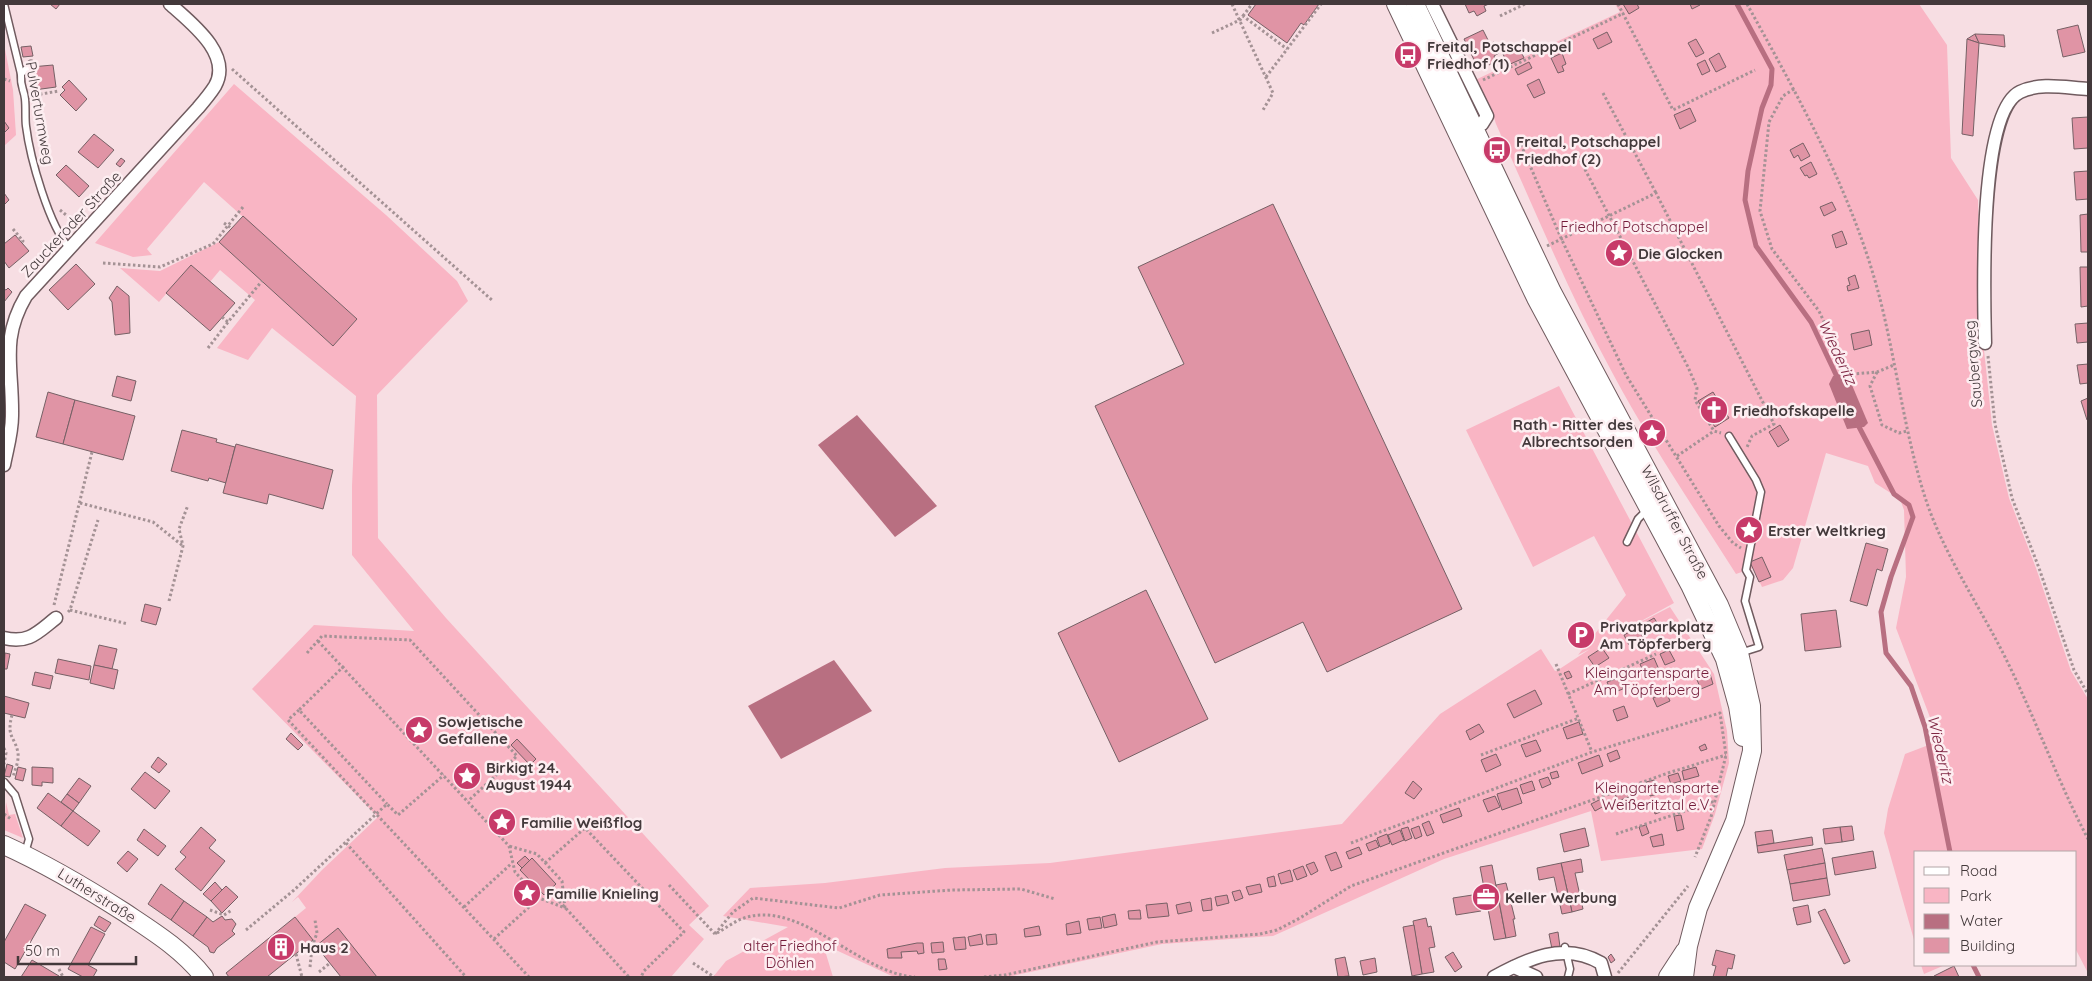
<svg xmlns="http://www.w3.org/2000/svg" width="2092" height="981" font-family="Quicksand,sans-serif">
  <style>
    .green { fill: #f9b5c4 }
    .water { fill: #b86f81 }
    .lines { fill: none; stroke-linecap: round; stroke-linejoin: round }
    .stream { stroke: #b86f81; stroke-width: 5 }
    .building { fill: #e094a5; stroke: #766065 }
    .lane-casing { stroke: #705b5f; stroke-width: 9 }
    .street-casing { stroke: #705b5f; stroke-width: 15 }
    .secondary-casing { stroke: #705b5f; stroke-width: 20 }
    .path { stroke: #a49295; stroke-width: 3; stroke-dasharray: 2.5 2.5; stroke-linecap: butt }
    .lane { stroke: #fff; stroke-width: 6 }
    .street { stroke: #fff; stroke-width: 12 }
    .secondary { stroke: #fff; stroke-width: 18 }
    .labels { text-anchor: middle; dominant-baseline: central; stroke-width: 5; stroke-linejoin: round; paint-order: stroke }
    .poi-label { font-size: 15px; font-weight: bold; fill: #43393b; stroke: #fdeef1; text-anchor: start }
    .street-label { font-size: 15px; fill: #43393b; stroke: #fdeef1 }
    .park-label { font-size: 15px; fill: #741c3a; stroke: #fdeef1 }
    .water-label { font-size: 16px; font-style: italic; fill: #7f2643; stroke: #fdeef1 }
  </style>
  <rect width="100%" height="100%" fill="#f7dee3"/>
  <g class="green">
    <path d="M1615 4H1919L1947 45 1951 158 1978 200 1981 322 1992 425 2009 498 2036 568 2071 671 2088 699V973L2076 950V852H1916V947L1884 833 1888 809 1905 754 1939 741 1896 628 1906 577 1904 510 1900 499 1875 483 1868 466 1826 453 1793 568 1783 580 1762 587 1753 568 1736 574C1694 508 1650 443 1613 374 1569 294 1534 208 1496 124L1491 108 1473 81 1620 12Z"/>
    <path d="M4 44 13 90 16 135 4 146Z"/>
    <path d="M234 84 386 215 457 281 468 301 377 395 378 538 446 618 709 906 689 925 704 939 671 977H377L338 929 316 946 295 917 306 908 298 897 292 902 322 870 378 817 252 689 314 625 414 631 352 555V486L356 396 272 328 248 360 217 348 255 300 220 270 210 282 191 265 159 302 120 268 160 271 219 242 333 346 357 319 204 182 147 249 152 255 133 257 95 243Z"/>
    <path d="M1559 386 1674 603 1623 631 1670 607 1714 674 1727 731 1729 763 1715 814 1702 849 1601 861 1591 811 1444 859 1273 936 1162 944 1007 977H894L823 944 833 977H713L726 961 788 927 723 916 750 888 825 883 945 868 1050 863 1342 824 1440 714 1541 649 1555 671 1558 670 1590 649 1578 655 1626 595 1594 536 1533 567 1466 430Z"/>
    <path d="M6 802 9 815 15 814 23 838 4 830Z"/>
    <path d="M1921 965H1945L1924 974Z"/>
  </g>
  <g class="water">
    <path d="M1840 374 1849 378 1868 423 1864 427 1847 429 1829 384 1833 376Z"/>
    <path d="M857 415 937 506 895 537 818 445Z"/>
    <path d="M834 660 872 711 781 759 748 706Z"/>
  </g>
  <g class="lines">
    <g class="stream">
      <path d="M1737 4 1772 69 1771 85 1762 108 1748 171 1745 200 1756 246 1811 322 1839 381"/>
      <path d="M1857 423 1894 494 1909 505 1913 517 1891 577 1881 612 1886 653 1911 686 1925 727 1950 852"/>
      <path d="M1973 965 1979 977"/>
    </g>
  </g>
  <g class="building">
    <path d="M50 4H60L56 9Z"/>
    <path d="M1256 4H1319L1304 25 1301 23 1287 43 1248 15Z"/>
    <path d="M1465 4H1489L1484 6 1486 11 1477 16 1474 11 1469 13Z"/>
    <path d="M1623 4H1637L1639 8 1629 14Z"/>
    <path d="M1690 4H1699L1700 5 1692 9Z"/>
    <path d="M2078 25 2085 52 2063 57 2057 30Z"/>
    <path d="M1483 30 1490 44 1494 42 1499 53 1494 56 1496 61 1489 65 1486 59 1476 64 1464 39Z"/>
    <path d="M1607 32 1612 42 1598 49 1593 39Z"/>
    <path d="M1975 34 1979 43 1967 39Z"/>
    <path d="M1975 34 2004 35 2005 47 1979 43Z"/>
    <path d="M1696 39 1704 53 1696 57 1688 43Z"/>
    <path d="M1967 39 1979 43 1973 136 1962 134Z"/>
    <path d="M31 46 33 56 23 57 21 47Z"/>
    <path d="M1519 47 1524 58 1508 65 1503 54Z"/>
    <path d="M1562 53 1566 64 1562 66 1564 71 1558 73 1551 58Z"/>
    <path d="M1719 53 1726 67 1716 72 1709 59Z"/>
    <path d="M1705 60 1710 71 1702 75 1697 64Z"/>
    <path d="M1529 62 1532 68 1518 75 1515 69Z"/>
    <path d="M53 65 56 87 34 90 31 67Z"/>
    <path d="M1539 79 1545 93 1534 98 1527 85Z"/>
    <path d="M69 80 87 99 76 111 60 95 65 90 62 87Z"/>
    <path d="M1690 108 1696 121 1680 129 1674 115Z"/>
    <path d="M2088 117V148L2074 149 2072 118Z"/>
    <path d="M4 121 9 128 4 133Z"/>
    <path d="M94 134 114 150 98 168 78 152Z"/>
    <path d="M1803 143 1810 156 1801 161 1798 155 1794 158 1790 150Z"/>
    <path d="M121 158 125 161 120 167 116 164Z"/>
    <path d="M1811 162 1817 174 1809 178 1807 175 1805 176 1800 168Z"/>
    <path d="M66 165 89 186 79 197 56 175Z"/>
    <path d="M2088 171V199L2076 200 2074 172Z"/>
    <path d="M4 193 9 200 4 205Z"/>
    <path d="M1832 202 1836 210 1824 216 1820 207Z"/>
    <path d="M1273 204 1462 609 1327 672 1303 622 1215 663 1095 406 1184 364 1138 267Z"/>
    <path d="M2088 214V252H2081L2080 215Z"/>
    <path d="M243 216 357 319 333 346 219 242Z"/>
    <path d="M1842 231 1847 244 1836 248 1832 235Z"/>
    <path d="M15 235 29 251 9 268 4 261V244Z"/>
    <path d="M76 264 95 284 68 310 49 290Z"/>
    <path d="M191 265 235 303 210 331 166 293Z"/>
    <path d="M2080 267H2088V306L2081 307Z"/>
    <path d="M1855 275 1859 288 1848 291 1847 286 1850 285 1848 278Z"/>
    <path d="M117 286 129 296 130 333 115 335 112 302 109 298Z"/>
    <path d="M8 288 12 292 4 302V289L6 290Z"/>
    <path d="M2088 323V342L2077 343 2075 324Z"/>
    <path d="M1869 330 1872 345 1854 350 1851 334Z"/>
    <path d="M2088 364V383L2080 384 2077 365Z"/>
    <path d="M117 376 136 381 131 401 112 396Z"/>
    <path d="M48 392 75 400 63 444 36 437Z"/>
    <path d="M1713 392 1729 418 1715 427 1698 401Z"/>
    <path d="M2088 398V419L2087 420 2081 401Z"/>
    <path d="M75 400 135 416 123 460 63 444Z"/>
    <path d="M1780 425 1789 440 1778 447 1769 432Z"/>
    <path d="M182 430 217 439 216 442 235 447 226 483 209 478 208 481 171 471Z"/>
    <path d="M236 444 333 470 323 509 269 494 267 504 223 493Z"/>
    <path d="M1866 543 1888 549 1882 571 1877 569 1867 606 1850 601Z"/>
    <path d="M1762 557 1771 577 1759 582 1750 562Z"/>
    <path d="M1146 590 1208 719 1119 762 1058 633Z"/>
    <path d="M145 604 161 608 156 625 141 621Z"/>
    <path d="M1836 610 1841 647 1805 651 1801 614Z"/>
    <path d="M1654 618 1660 627 1649 634 1642 625Z"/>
    <path d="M1638 627 1643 638 1629 645 1624 635Z"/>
    <path d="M99 645 117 649 112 669 94 665Z"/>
    <path d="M1602 648 1609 658 1595 667 1588 657Z"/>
    <path d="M1669 650 1675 661 1665 665 1660 654Z"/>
    <path d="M5 653 10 654 7 669H4Z"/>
    <path d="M1654 658 1660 672 1646 678 1640 664Z"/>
    <path d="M58 659 91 666 89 680 55 673Z"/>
    <path d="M94 665 118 670 114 689 90 683Z"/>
    <path d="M1569 671 1572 677 1567 679 1564 673Z"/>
    <path d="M35 672 53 676 50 689 32 685Z"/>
    <path d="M1710 674 1713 684 1701 689 1697 680Z"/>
    <path d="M1618 678 1623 689 1612 693 1607 682Z"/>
    <path d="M1535 690 1542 704 1514 718 1507 704Z"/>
    <path d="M1666 692 1670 701 1657 707 1653 698Z"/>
    <path d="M4 696 29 703 25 718 4 713Z"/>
    <path d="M1624 706 1628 717 1617 721 1613 710Z"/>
    <path d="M1579 722 1583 734 1567 739 1563 728Z"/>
    <path d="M1479 724 1484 732 1470 740 1466 731Z"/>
    <path d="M291 733 303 745 298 750 286 739Z"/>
    <path d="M517 739 536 759 530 765 511 745Z"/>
    <path d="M1536 740 1541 751 1526 757 1521 745Z"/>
    <path d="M1705 744 1707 749 1701 751 1699 747Z"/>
    <path d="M1617 750 1620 758 1610 762 1607 754Z"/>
    <path d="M1496 754 1501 765 1486 772 1481 760Z"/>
    <path d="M1599 755 1603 766 1582 774 1578 763Z"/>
    <path d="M158 757 167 764 159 773 151 767Z"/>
    <path d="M7 764 13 766 10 777 4 776Z"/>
    <path d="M18 767 26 769 23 781 15 779Z"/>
    <path d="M32 767 53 768V783L42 782V786L32 785Z"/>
    <path d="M1696 767 1699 776 1684 780 1682 771Z"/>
    <path d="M1557 771 1559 777 1552 779 1550 773Z"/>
    <path d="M145 772 170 791 155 809 131 789Z"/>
    <path d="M1678 773 1681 781 1671 784 1668 776Z"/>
    <path d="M1548 777 1551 784 1542 788 1539 780Z"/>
    <path d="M79 778 91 786 79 803 67 794Z"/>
    <path d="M1654 780 1658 794 1650 796 1646 782Z"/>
    <path d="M1413 781 1422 789 1414 799 1405 793Z"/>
    <path d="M1532 781 1535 790 1523 794 1520 785Z"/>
    <path d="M1517 788 1522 803 1502 810 1497 794Z"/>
    <path d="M1626 791 1629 797 1618 801 1615 794Z"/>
    <path d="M48 793 73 811 61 826 37 808Z"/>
    <path d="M67 794 79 803 73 811 61 802Z"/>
    <path d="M1495 796 1500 807 1488 812 1483 800Z"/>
    <path d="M1601 799 1604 806 1595 811 1591 804Z"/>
    <path d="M1664 805 1666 810 1655 814 1654 809Z"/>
    <path d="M1459 808 1462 816 1443 823 1440 815Z"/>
    <path d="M73 811 100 831 88 846 61 826Z"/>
    <path d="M1681 815 1684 829 1677 831 1674 816Z"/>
    <path d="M1429 821 1434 833 1427 836 1422 824Z"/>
    <path d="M1646 825 1649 833 1642 836 1639 827Z"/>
    <path d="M1419 826 1422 836 1415 839 1411 829Z"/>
    <path d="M1852 826 1854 840 1842 842 1840 827Z"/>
    <path d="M201 827 216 840 209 848 225 861 201 891 175 869 186 857 180 852Z"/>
    <path d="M1408 827 1412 838 1405 841 1401 829Z"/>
    <path d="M1840 827 1842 842 1825 844 1823 829Z"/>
    <path d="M1585 828 1589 846 1564 852 1560 834Z"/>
    <path d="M144 829 166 846 158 856 137 840Z"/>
    <path d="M1400 830 1404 840 1392 845 1388 835Z"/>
    <path d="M1772 830 1774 843 1757 846 1755 832Z"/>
    <path d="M1387 834 1390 843 1380 847 1377 838Z"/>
    <path d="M1662 834 1664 845 1653 847 1650 837Z"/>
    <path d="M1812 837 1813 845 1758 853 1757 846Z"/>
    <path d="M1376 840 1379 847 1369 851 1366 844Z"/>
    <path d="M1359 847 1362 854 1349 859 1346 852Z"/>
    <path d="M1822 848 1825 863 1787 870 1784 855Z"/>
    <path d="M128 851 138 859 127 872 117 863Z"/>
    <path d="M1873 851 1876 868 1835 875 1832 858Z"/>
    <path d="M1336 852 1342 867 1331 871 1325 856Z"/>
    <path d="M525 856 530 861 522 868 517 863Z"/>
    <path d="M532 858 556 884 544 895 520 870Z"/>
    <path d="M1581 859 1583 872 1575 873 1583 909 1572 912 1561 863Z"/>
    <path d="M1314 862 1318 871 1311 875 1306 865Z"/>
    <path d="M1561 863 1572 912 1562 914 1554 877 1539 880 1537 868Z"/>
    <path d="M1825 863 1827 878 1790 884 1787 870Z"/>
    <path d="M1492 865 1506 938 1494 940 1480 867Z"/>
    <path d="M1303 866 1307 876 1297 880 1293 870Z"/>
    <path d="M1290 870 1293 881 1281 884 1278 874Z"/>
    <path d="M1274 876 1276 886 1269 887 1267 878Z"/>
    <path d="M1827 878 1830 895 1793 901 1790 884Z"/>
    <path d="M215 882 222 890 211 901 203 894Z"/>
    <path d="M1506 883 1515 919H1513L1516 936 1506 938 1496 885Z"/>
    <path d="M161 884 184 901 171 920 148 904Z"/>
    <path d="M1260 884 1262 892 1249 895 1246 887Z"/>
    <path d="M226 886 238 897 222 913 211 901Z"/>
    <path d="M1240 890 1243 898 1235 901 1232 892Z"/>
    <path d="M1479 894 1481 911 1456 915 1453 898Z"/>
    <path d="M1227 895 1229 903 1217 906 1215 897Z"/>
    <path d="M1211 898 1212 910 1203 911 1201 900Z"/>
    <path d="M184 901 207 917 193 936 171 920Z"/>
    <path d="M1190 902 1192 911 1178 914 1176 905Z"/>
    <path d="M1167 903 1169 916 1148 918 1146 905Z"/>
    <path d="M25 904 46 915 15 969 4 962V942Z"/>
    <path d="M1808 905 1811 922 1797 925 1793 908Z"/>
    <path d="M1825 909 1850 961 1844 964 1818 912Z"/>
    <path d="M1140 910 1141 919H1129L1128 911Z"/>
    <path d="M1115 914 1117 925 1104 928 1102 917Z"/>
    <path d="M99 916 111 923 105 932 94 925Z"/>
    <path d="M222 916 225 920 232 919 236 924 232 931 235 934 217 948 214 953 210 952 208 947 193 936 207 917 213 922Z"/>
    <path d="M295 917 313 940 267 977H229L226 973Z"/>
    <path d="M1100 917 1102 928 1089 930 1087 919Z"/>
    <path d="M1426 918 1428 927 1431 926 1435 947 1429 948 1434 972 1422 974 1413 921Z"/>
    <path d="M1079 921 1081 933 1067 935 1066 924Z"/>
    <path d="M1414 925 1422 974 1412 976 1403 927Z"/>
    <path d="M1039 926 1041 935 1025 937 1024 929Z"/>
    <path d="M91 927 105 934 88 965 97 970 93 977H83L68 969Z"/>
    <path d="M338 928 377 977H341L316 946Z"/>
    <path d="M1558 932 1560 947 1552 949 1549 934Z"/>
    <path d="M981 934 983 944 970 946 968 937Z"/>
    <path d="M996 934 997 944 987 945 986 935Z"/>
    <path d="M965 937 966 949 955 950 953 938Z"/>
    <path d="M943 942 944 952 932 953 931 943Z"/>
    <path d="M917 943H923L924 953 918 954 917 951 901 952 902 958H888L887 949Z"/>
    <path d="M1716 950 1735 955 1732 969 1728 968 1726 977H1713L1716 966 1712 965Z"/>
    <path d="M1453 952 1462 967 1455 972 1445 957Z"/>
    <path d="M1611 954 1615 960 1611 963 1608 957Z"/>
    <path d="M1345 957 1349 976 1338 977 1335 959Z"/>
    <path d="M1375 958 1377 972 1363 975 1360 961Z"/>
    <path d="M938 959H945L947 969 939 970Z"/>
    <path d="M32 960 59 976 58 977H21Z"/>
    <path d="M1954 966 1959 977H1935L1934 976Z"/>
  </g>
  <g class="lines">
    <defs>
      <g id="lane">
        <path d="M4 4 21 74C20 87 24 89 25 99 26 108 25 118 26 126 30 158 49 226 70 249"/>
        <path d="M21 74 31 64"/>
        <path d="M1729 436 1756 480 1761 492 1746 570 1750 577 1745 601 1759 647 1740 653"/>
        <path d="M1627 542 1638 519 1647 510"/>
        <path d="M4 782 15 795 29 839 25 853"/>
        <path d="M1565 947 1570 969 1568 977"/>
      </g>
      <g id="street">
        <path d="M1432 4 1487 116 1482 124 1468 130"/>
        <path d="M1985 343C1984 299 1978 112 2020 92 2040 82 2067 88 2088 89"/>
        <path d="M4 465C7 449 12 433 12 416 13 367 0 340 26 296L198 108C204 101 210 94 215 86 233 54 190 22 170 4"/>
        <path d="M4 638C29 644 38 632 56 618"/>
        <path d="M1514 967 1536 977"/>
        <path d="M1494 977C1527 959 1564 941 1601 963L1605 977"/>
      </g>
      <g id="secondary">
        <path d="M1396 4 1536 298 1690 585 1725 659 1738 706 1743 737"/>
        <path d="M1415 4 1552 292 1719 605 1739 653 1751 706 1752 751 1735 821 1698 908 1688 946 1684 977"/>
        <path d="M4 845C46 864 85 887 124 912 154 932 182 949 204 977"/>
        <path d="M1668 977 1685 951"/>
      </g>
    </defs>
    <use href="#lane" class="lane-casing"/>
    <use href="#street" class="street-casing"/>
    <use href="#secondary" class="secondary-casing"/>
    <g class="path">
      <path d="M1232 4 1273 93 1263 110"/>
      <path d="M1618 4 1673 110 1755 70"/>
      <path d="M1747 4C1800 100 1856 199 1882 307 1897 369 1905 433 1924 494 1942 552 1978 603 2005 657 2035 717 2057 780 2088 839"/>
      <path d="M1243 16 1252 4"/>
      <path d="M1500 16 1525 4"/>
      <path d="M1212 33 1240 20 1243 16 1287 49"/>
      <path d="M232 69 493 301"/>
      <path d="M1266 77 1321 4"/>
      <path d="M4 79 10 81"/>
      <path d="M1483 80 1624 13"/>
      <path d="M1794 89 1783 96 1769 122 1760 211 1772 249 1819 311 1843 362 1854 374 1877 372 1894 365"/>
      <path d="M1603 93 1656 193"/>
      <path d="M35 95 59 91"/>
      <path d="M1519 140 1561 238 1626 375 1719 526 1733 543 1741 548"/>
      <path d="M1578 156 1688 367 1697 388 1695 400 1714 431 1721 433"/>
      <path d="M60 210 77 224"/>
      <path d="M224 223 231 228"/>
      <path d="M13 229 23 241 22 242"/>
      <path d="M1547 246 1656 193 1774 424 1752 436 1747 447"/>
      <path d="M103 263 160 267 213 244 243 207"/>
      <path d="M222 317 228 322 262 281"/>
      <path d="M208 348 228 322"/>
      <path d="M1988 356 1995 424 2012 498 2039 568 2074 670 2088 694"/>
      <path d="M1877 372 1870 386 1882 425 1899 433 1907 431"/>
      <path d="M1677 456 1714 431"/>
      <path d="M80 503 153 522 183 546"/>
      <path d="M169 601 183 546 179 529 188 505"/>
      <path d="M54 605 92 452"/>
      <path d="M70 610 128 624"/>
      <path d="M68 612 70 610 98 520"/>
      <path d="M318 641 509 846 515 872 539 898 565 908 562 881 537 854 509 846"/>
      <path d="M307 653 322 636 410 640 517 756 468 801"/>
      <path d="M1556 664 1592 752"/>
      <path d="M344 666 299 710 387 804"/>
      <path d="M1568 694 1656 654"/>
      <path d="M299 710 288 720 529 977"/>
      <path d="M12 715C6 738 15 736 18 753 19 761 15 770 13 777"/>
      <path d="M4 748 6 753 4 764"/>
      <path d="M1481 755 1579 718"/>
      <path d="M4 814 11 819"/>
      <path d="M1616 834 1715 801"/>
      <path d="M346 843 466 977"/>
      <path d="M1351 843 1592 752 1720 713 1726 755 1711 817 1695 857"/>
      <path d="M545 863 585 828 684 932 644 971 641 977"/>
      <path d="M669 885 715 934"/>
      <path d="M549 890 629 977"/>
      <path d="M464 907 512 863"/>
      <path d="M210 910 224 915 232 910"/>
      <path d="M246 930 294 890 387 804 398 815 444 775"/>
      <path d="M717 933C726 928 735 921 744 918 801 899 860 974 915 977"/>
      <path d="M715 934 733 912 753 898 839 908 880 895 952 890 1021 889 1055 899"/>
      <path d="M494 939 539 898"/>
      <path d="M296 954 302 977"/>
      <path d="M693 963 714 977"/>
      <path d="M310 967 312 947 317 933 315 920"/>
      <path d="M59 969 63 977"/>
      <path d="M319 972 330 963"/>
      <path d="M1618 973 1688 886"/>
      <path d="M984 977 1005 975 1157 942 1260 934 1277 930 1300 918 1351 886 1668 773 1726 755"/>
    </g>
    <use href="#lane" class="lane"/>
    <use href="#street" class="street"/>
    <use href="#secondary" class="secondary"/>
  </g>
  <defs>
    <symbol id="bus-disc" viewBox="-11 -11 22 22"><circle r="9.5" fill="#c73a69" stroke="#fdeef1"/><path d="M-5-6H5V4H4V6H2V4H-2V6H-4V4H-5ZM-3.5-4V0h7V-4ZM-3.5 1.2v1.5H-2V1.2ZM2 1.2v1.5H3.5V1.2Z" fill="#fff"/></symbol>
    <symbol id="sight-disc" viewBox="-11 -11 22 22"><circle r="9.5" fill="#c73a69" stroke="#fdeef1"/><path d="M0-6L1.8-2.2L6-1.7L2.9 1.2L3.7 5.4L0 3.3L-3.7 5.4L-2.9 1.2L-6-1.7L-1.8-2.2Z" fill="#fff"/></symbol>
    <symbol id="church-disc" viewBox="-11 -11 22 22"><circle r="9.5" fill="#c73a69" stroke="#fdeef1"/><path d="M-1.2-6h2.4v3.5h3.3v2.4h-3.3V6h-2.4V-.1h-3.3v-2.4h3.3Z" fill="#fff"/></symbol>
    <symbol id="parking-disc" viewBox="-11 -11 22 22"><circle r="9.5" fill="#c73a69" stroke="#fdeef1"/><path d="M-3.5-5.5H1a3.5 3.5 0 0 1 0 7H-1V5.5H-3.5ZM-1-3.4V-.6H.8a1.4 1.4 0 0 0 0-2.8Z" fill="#fff"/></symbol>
    <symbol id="office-disc" viewBox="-11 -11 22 22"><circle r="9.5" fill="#c73a69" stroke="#fdeef1"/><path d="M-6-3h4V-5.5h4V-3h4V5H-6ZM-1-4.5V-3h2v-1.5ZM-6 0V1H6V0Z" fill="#fff"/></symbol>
    <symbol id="building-disc" viewBox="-11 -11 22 22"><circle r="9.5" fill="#c73a69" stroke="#fdeef1"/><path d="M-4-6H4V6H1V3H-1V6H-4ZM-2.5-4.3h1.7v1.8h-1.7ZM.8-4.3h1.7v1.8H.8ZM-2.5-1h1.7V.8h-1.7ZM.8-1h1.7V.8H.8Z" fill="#fff"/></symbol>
  </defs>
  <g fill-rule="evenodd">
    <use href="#bus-disc" x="1392" y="39" width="32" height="32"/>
    <use href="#bus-disc" x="1481" y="134" width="32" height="32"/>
    <use href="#sight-disc" x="1603" y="237" width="32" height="32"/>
    <use href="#church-disc" x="1698" y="394" width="32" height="32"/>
    <use href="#sight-disc" x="1636" y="417" width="32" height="32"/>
    <use href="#sight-disc" x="1733" y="514" width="32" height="32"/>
    <use href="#parking-disc" x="1565" y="619" width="32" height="32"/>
    <use href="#sight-disc" x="403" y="714" width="32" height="32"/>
    <use href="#sight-disc" x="451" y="760" width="32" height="32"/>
    <use href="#sight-disc" x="486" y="806" width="32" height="32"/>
    <use href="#sight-disc" x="511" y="877" width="32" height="32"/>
    <use href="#office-disc" x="1470" y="881" width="32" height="32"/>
    <use href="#building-disc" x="265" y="931" width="32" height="32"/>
  </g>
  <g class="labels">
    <g class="poi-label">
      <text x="1427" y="46">Freital, Potschappel<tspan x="1427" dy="17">Friedhof (1)</tspan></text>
      <text x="1516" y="141">Freital, Potschappel<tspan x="1516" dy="17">Friedhof (2)</tspan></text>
      <text x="1638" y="253">Die Glocken</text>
      <text x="1733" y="410">Friedhofskapelle</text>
      <text x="1633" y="424" text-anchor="end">Rath - Ritter des<tspan x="1633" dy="17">Albrechtsorden</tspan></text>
      <text x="1768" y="530">Erster Weltkrieg</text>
      <text x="1600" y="626">Privatparkplatz<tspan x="1600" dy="17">Am Töpferberg</tspan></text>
      <text x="438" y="721">Sowjetische<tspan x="438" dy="17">Gefallene</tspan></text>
      <text x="486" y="767">Birkigt 24.<tspan x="486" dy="17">August 1944</tspan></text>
      <text x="521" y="822">Familie Weißflog</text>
      <text x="546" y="893">Familie Knieling</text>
      <text x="1505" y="897">Keller Werbung</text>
      <text x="300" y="947">Haus 2</text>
    </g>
    <g class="street-label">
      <text transform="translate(40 113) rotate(80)">Pulverturmweg</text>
      <text transform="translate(71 224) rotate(-47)">Zauckeroder Straße</text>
      <text transform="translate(1973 364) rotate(-95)">Saubergweg</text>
      <text transform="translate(1675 522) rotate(62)">Wilsdruffer Straße</text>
      <text transform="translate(97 895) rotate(32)">Lutherstraße</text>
    </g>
    <g class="park-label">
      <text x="1634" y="226">Friedhof Potschappel</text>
      <text x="1647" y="672">Kleingartensparte<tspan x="1647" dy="17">Am Töpferberg</tspan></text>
      <text x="1657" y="787">Kleingartensparte<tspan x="1657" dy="17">Weißeritztal e.V.</tspan></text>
      <text x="790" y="945">alter Friedhof<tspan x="790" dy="17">Döhlen</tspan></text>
    </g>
    <g class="water-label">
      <text transform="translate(1838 352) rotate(65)">Wiederitz</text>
      <text transform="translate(1941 749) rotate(77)">Wiederitz</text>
    </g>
  </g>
  <rect width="2092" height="981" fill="none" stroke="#43393b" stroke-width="10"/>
  <rect x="1914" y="851" width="162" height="115" fill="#fdeef1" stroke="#b3a6a8"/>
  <rect x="1924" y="867" width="25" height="8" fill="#ffffff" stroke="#b3a6a8"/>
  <text x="1960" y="876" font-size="15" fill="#43393b">Road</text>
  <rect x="1924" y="888" width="25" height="15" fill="#f9b5c4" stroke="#b3a6a8"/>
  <text x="1960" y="901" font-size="15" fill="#43393b">Park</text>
  <rect x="1924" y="914" width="25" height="15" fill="#b86f81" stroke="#b3a6a8"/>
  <text x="1960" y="926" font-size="15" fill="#43393b">Water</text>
  <rect x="1924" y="938" width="25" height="15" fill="#e094a5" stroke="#b3a6a8"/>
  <text x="1960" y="951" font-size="15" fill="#43393b">Building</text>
  <path d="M18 956v8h118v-8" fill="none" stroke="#43393b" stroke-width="2.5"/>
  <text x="25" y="956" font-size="15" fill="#43393b" stroke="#fdeef1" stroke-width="4" paint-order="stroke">50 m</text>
</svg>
